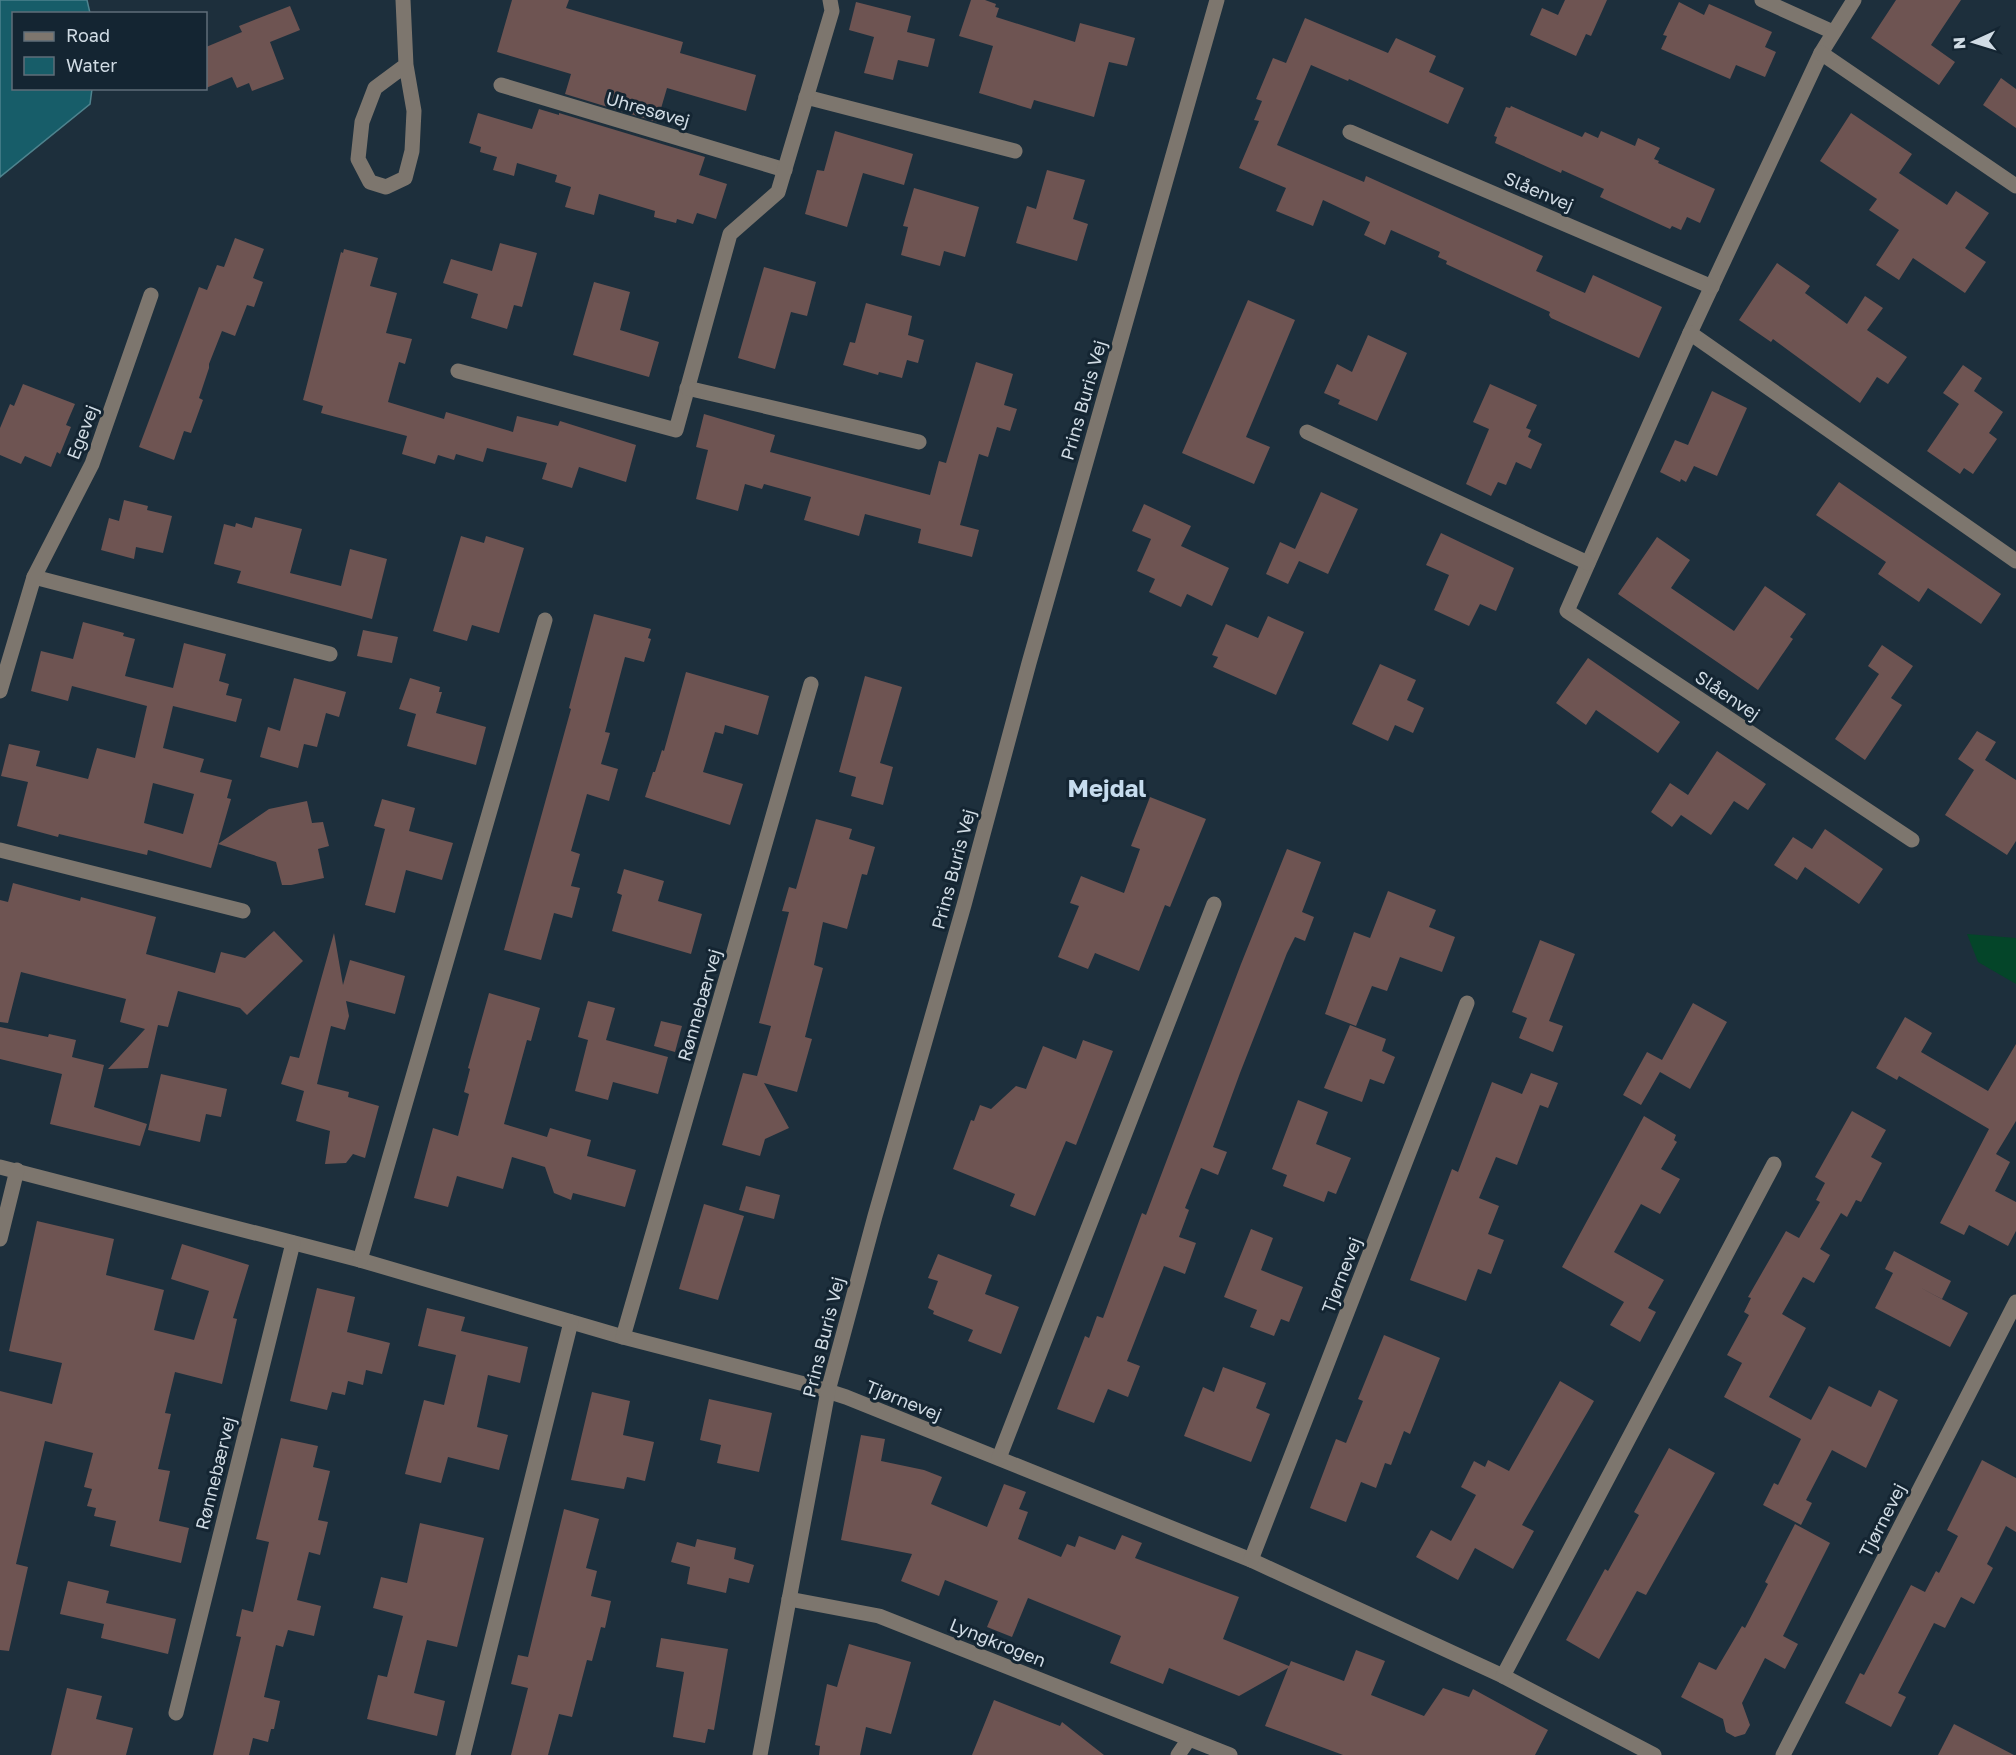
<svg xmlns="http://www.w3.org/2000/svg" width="2016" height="1755" font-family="'Golos Text',sans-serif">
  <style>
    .green { fill: #044529 }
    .water { fill: #175d69; stroke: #4e838e; stroke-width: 1.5 }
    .building { fill: #6e5452; fill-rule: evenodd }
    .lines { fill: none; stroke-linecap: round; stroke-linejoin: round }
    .minor { stroke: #7d766e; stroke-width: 15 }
    .labels { text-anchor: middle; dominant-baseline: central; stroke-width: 6; stroke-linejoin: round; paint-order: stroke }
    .street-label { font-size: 18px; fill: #d0dbe4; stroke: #142532 }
    .district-label { font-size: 24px; font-weight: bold; fill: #c6dcee; stroke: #142532 }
  </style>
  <rect width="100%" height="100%" fill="#1d2f3c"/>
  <path class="green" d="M1967 934 2016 938V984L1978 962Z"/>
  <path class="water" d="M0 0H87L90 13 14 14V88L92 89 90 104 0 177Z"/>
  <g class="building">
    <path d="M512 0H569L566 8 683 42 680 53 756 75 746 111 667 88 657 122 565 94 571 74 497 52Z"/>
    <path d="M971 0H985L996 4 995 7 999 8 996 17 1075 42 1080 23 1135 38 1127 66 1109 62 1094 117 1034 100 1031 109 979 93 993 46 959 36Z"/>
    <path d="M1565 0H1607L1591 36 1586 34 1576 56 1530 35 1542 8 1558 15Z"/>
    <path d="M1896 0H1961L1931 45 1955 62 1939 85 1871 38Z"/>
    <path d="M856 2 911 16 907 32 935 39 928 67 898 60 893 80 864 73 874 37 849 30Z"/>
    <path d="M1679 2 1704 15 1709 4 1772 32 1765 47 1776 52 1765 77 1736 65 1730 79 1661 49 1667 36 1663 35Z"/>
    <path d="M290 6 300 30 270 42 284 79 252 91 249 83 237 88 232 77 206 88V47L242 32 239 26Z"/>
    <path d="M1305 18 1388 53 1396 38 1436 56 1429 72 1464 88 1448 124 1349 79 1348 81 1311 65 1277 145 1364 182 1366 176 1543 256 1536 271 1585 293 1593 275 1662 307 1639 358 1551 318 1549 315 1550 312 1446 264 1447 261 1438 257 1440 252 1391 230 1385 245 1364 235 1370 222 1323 200 1313 226 1276 211 1286 188 1239 168 1259 121 1254 120 1262 101 1256 99 1273 58 1286 63Z"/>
    <path d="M2001 78 2016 89V128L1983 105Z"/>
    <path d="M1511 106 1582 137 1585 132 1598 138 1601 131 1635 146 1638 138 1660 148 1654 159 1659 161 1658 163 1715 189 1700 223 1687 217 1681 230 1672 226 1670 229 1600 197 1604 189 1562 170 1561 173 1495 143 1497 137 1494 136 1506 107 1510 108Z"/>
    <path d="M539 109 559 115V113L705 157 699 175 727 184 716 219 697 213 693 224 677 219 676 223 654 217 655 211 599 194 594 215 565 207 571 187 555 182 557 175 517 163 514 176 493 170 497 157 480 152 481 147 469 143 478 113 532 129Z"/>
    <path d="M1851 113 1912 154 1899 173 1947 205 1956 191 1989 213 1965 248 1986 262 1965 293 1913 258 1899 280 1876 265 1899 230 1869 210 1877 199 1820 161Z"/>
    <path d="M835 131 913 154 904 185 863 173 847 227 805 214 817 170 824 171Z"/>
    <path d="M1047 170 1085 180 1073 219 1088 224 1077 261 1016 243 1027 206 1036 209Z"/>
    <path d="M914 188 979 207 965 257 944 251 940 266 901 255 908 227 903 226Z"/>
    <path d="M235 238 264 249 253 278 263 282 254 307 247 305 235 336 222 331 209 364V368L199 398 203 400 191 433 184 431 174 460 139 447 199 287 207 290 217 265 224 267Z"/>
    <path d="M500 243 537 253 522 307 514 305 507 329 471 318 478 294 443 283 451 259 492 271Z"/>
    <path d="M344 249 378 258 370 286 397 293 386 333 412 339 405 364 399 362 388 402 444 419 446 412 513 432 517 416 558 426 560 421 636 445 626 482 579 467 572 488 542 479 547 463 487 448 483 462 456 454 454 460 438 455 435 464 402 454 407 436 321 413 323 406 303 400 341 252 343 253Z"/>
    <path d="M1777 263 1810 286 1805 293 1847 324 1865 296 1883 308 1867 330 1907 357 1888 384 1877 377 1860 403 1773 339 1771 342 1739 320Z"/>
    <path d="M764 267 816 282 807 316 791 312 775 369 738 358Z"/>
    <path d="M594 282 630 292 620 330 659 342 649 377 573 355Z"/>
    <path d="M1248 300 1295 320 1246 437 1270 447 1254 484 1182 453Z"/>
    <path d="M866 303 912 316 908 335 924 340 918 363 907 360 902 378 879 372 878 375 843 365 850 342 855 343Z"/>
    <path d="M1368 335 1407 353 1377 421 1338 404 1340 400 1324 393 1337 364 1352 372Z"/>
    <path d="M976 362 1013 374 1004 405 1017 409 1010 431 997 427 988 457 979 454 960 525 979 530 972 557 918 543 921 529 865 514 859 536 804 520 811 497 764 484 762 489 745 484 738 511 696 499 708 450 696 447 704 414 775 435 770 452 930 495 939 461 946 463Z"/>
    <path d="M1963 365 1982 378 1974 391 2003 412 1989 433 1997 439 1973 474 1964 468 1960 474 1927 451 1959 404 1943 393Z"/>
    <path d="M23 384 75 404 66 425 71 427 60 454 57 452 51 467 25 456 21 464 0 455V428L10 404 14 406Z"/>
    <path d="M1490 384 1537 405 1526 428 1531 430 1528 437 1542 444 1531 469 1516 462 1506 485 1498 482 1491 496 1466 484 1489 429 1473 422Z"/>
    <path d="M1712 391 1747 408 1717 476 1694 466 1686 482 1681 479 1680 482 1660 472 1675 440 1688 445Z"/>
    <path d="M1839 482 2001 594 1981 624 1928 588 1919 602 1878 574 1886 562 1816 515Z"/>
    <path d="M1321 492 1358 509 1328 574 1299 561 1288 584 1266 574 1280 542 1295 549Z"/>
    <path d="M124 500 148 506 147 510 172 516 163 553 136 547 134 559 101 550 109 518 119 521Z"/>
    <path d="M1144 504 1191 526 1181 546 1229 568 1212 606 1187 594 1181 607 1149 592 1155 579 1137 571 1151 539 1132 531Z"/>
    <path d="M255 517 302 529 290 573 341 586 350 549 387 559 372 619 237 583 241 571 214 564 224 524 235 527 236 523 252 528Z"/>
    <path d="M1441 533 1514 568 1496 611 1480 604 1469 626 1434 610 1449 575 1426 565Z"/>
    <path d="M461 536 484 543 486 536 524 548 499 633 472 625 467 641 433 631Z"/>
    <path d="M1657 537 1690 560 1671 588 1734 631 1765 586 1806 614 1790 637 1793 639 1758 690 1618 594Z"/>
    <path d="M594 614 651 629 648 638 651 639 644 662 625 657 605 732 610 733 601 764 618 769 609 801 587 794 571 851 580 854 571 886 580 888 572 918 554 913 541 960 504 950 571 709 569 708Z"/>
    <path d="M1268 616 1304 632 1276 695 1213 667 1218 657 1212 655 1226 624 1258 638Z"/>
    <path d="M83 622 124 633 123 636 135 639 125 676 173 688 184 643 226 654 219 681 229 684 226 695 242 699 236 722 173 706 163 748 204 759 200 772 232 780 227 798 231 799 218 844 269 809 307 801 312 823 323 822 329 846 318 849 324 878 291 885H282L276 862 218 844 211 868 148 850 147 855 59 834 58 837 17 826 28 782 1 776 9 744 40 751 36 766 88 779 97 748 135 758 147 706 72 686 68 701 31 691 41 651 73 659ZM153 783 194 794 183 834 144 823Z"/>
    <path d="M363 630 398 637 392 663 357 656Z"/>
    <path d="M1882 645 1913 666 1891 698 1902 705 1865 760 1835 739 1879 674 1868 666Z"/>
    <path d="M1588 658 1680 722 1658 753 1596 710 1586 725 1556 703Z"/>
    <path d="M1380 664 1416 680 1407 700 1424 708 1413 733 1395 725 1388 741 1352 724Z"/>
    <path d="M686 672 769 696 758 735 725 725 723 734 715 732 703 772 743 784 730 825 645 797 653 772H655L662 750 664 751Z"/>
    <path d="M865 676 902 687 880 763 893 767 883 805 851 796 856 777 839 772Z"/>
    <path d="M294 678 346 692 339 717 326 713 317 747 304 744 298 768 260 757 268 727 280 731Z"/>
    <path d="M410 678 440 687 439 692H442L436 713 486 727 476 765 407 746 416 714 399 709Z"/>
    <path d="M1977 731 1996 742 1985 760 2016 780V841L2007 855 1945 815 1974 770 1958 759Z"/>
    <path d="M1717 751 1766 784 1748 810 1734 801 1711 835 1681 815 1672 827 1651 812 1670 783 1688 795Z"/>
    <path d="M1150 797 1206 819 1170 907 1165 905 1139 971 1095 953 1088 969 1058 957 1079 906 1070 903 1081 876 1124 893 1140 849 1131 846Z"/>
    <path d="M382 799 415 808 409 831 453 843 442 880 406 870 395 913 365 905 385 829 374 826Z"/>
    <path d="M816 819 852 829 849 839 875 847 867 875 862 874 847 929 823 922 814 965 823 968 805 1037 812 1039 797 1092 764 1083 789 1128 765 1139 760 1156 722 1145 743 1073 757 1076 771 1026 759 1023 789 912 782 911 789 887 796 889Z"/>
    <path d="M1825 829 1883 869 1859 904 1805 867 1797 880 1774 865 1793 837 1812 849Z"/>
    <path d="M1287 849 1321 862 1302 912 1314 917 1305 941 1295 937 1287 953 1240 1073 1213 1147 1227 1152 1218 1175 1201 1168 1185 1208 1189 1210 1179 1237 1196 1243 1185 1274 1164 1266 1127 1361 1140 1366 1128 1397 1108 1389 1094 1423 1057 1409 1085 1336 1089 1338 1097 1316 1103 1318 1142 1213 1146 1215 1241 964Z"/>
    <path d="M624 869 664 881 658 901 702 914 691 954 612 931 622 895 617 893Z"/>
    <path d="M13 883 80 901 81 897 156 917 146 954 215 973 221 952 245 958 274 931 303 961 247 1015 240 1008 178 991 168 1027 158 1025 148 1068 108 1069 145 1029 120 1022 126 999 21 972 8 1023 0 1022V900L8 902Z"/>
    <path d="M1388 891 1436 910 1429 927 1455 937 1442 972 1400 957 1387 991 1372 986 1356 1026 1325 1014 1354 932 1370 938Z"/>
    <path d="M334 933 343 985 350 960 405 976 395 1014 346 1001 349 1016 345 1030 331 1026 317 1084 349 1092 348 1097 379 1106 365 1158 353 1154 346 1163 325 1164 330 1131 296 1121 304 1091 281 1084 290 1056 299 1058Z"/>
    <path d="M1540 940 1575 954 1549 1021 1563 1026 1553 1052 1519 1038 1527 1018 1512 1012Z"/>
    <path d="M489 993 540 1008 531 1041 527 1040 504 1124 547 1137 550 1128 591 1140 587 1156 636 1170 625 1207 573 1193 571 1200 554 1193 545 1167 512 1157 503 1189 457 1176 448 1207 414 1198 433 1128 458 1136 469 1094 464 1092 470 1069 468 1068Z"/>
    <path d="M588 1001 615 1008 606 1040 668 1057 658 1094 613 1082 608 1100 575 1091 588 1040 578 1037Z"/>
    <path d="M1693 1003 1727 1022 1690 1089 1660 1072 1641 1105 1623 1095 1647 1052 1662 1060Z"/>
    <path d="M1905 1017 1932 1033 1921 1052 1988 1091 2016 1044V1121L1996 1154 2010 1162 1995 1191 2016 1202V1231L2008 1246 1969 1225 1964 1235 1940 1223 1989 1129 1899 1076 1897 1080 1876 1068Z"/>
    <path d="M661 1021 682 1026 675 1052 654 1046Z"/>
    <path d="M1350 1025 1386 1039 1382 1051 1395 1057 1384 1084 1370 1079 1362 1102 1324 1088Z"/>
    <path d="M0 1027 48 1037 49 1034 76 1040 72 1057 104 1065 94 1107 147 1124 140 1146 50 1124 62 1074 0 1059Z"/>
    <path d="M1083 1040 1113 1051 1076 1145 1066 1141 1035 1216 1010 1206 1015 1194 953 1169 971 1120 974 1121 980 1105 991 1109 1016 1086 1026 1089 1043 1046 1076 1059Z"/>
    <path d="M1531 1073 1558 1083 1548 1108 1540 1105 1517 1165 1496 1157 1479 1198 1499 1206 1488 1234 1504 1240 1491 1274 1478 1269 1466 1301 1410 1280 1452 1169 1458 1172 1492 1082 1522 1094Z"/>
    <path d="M161 1074 227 1089 221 1117 206 1114 200 1142 148 1130Z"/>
    <path d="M1298 1100 1328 1112 1316 1144 1351 1158 1336 1194 1328 1191 1324 1202 1283 1186 1287 1175 1272 1169Z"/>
    <path d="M1852 1111 1886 1130 1871 1157 1882 1163 1861 1202 1856 1200 1847 1217 1841 1213 1820 1249 1830 1255 1814 1283 1803 1277 1782 1314 1806 1328 1769 1397 1811 1420 1829 1386 1871 1407 1879 1390 1898 1400 1866 1468 1832 1450 1806 1500 1812 1503 1801 1525 1763 1505 1774 1483 1778 1485 1801 1439 1724 1397 1742 1363 1727 1355 1749 1315 1744 1312 1751 1298 1748 1297 1786 1231 1799 1238 1820 1202 1816 1200 1825 1183 1815 1177Z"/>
    <path d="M1644 1116 1676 1135 1674 1140 1677 1142 1661 1169 1680 1179 1660 1214 1641 1204 1614 1252 1664 1280 1648 1308 1656 1312 1640 1342 1610 1325 1624 1302 1562 1267Z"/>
    <path d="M746 1186 780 1195 774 1219 739 1210Z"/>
    <path d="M704 1204 744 1216 718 1300 679 1289Z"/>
    <path d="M37 1221 114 1239 106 1275 164 1290 154 1330 194 1340 209 1291 171 1279 182 1244 249 1265 233 1318 237 1319 222 1384 175 1372 165 1413 171 1414 158 1469 170 1471 159 1521 189 1528 181 1563 110 1546 116 1521 94 1516 96 1508 87 1506 92 1489 84 1487 93 1453 45 1441 16 1564 28 1567 9 1651 0 1650V1391L52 1404 62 1363 9 1351Z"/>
    <path d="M1251 1229 1273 1238 1261 1270 1303 1287 1289 1322 1281 1319 1274 1336 1250 1327 1257 1310 1224 1297Z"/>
    <path d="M1894 1251 1951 1281 1942 1299 1919 1287 1968 1313 1950 1347 1875 1308 1893 1273 1885 1269Z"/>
    <path d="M938 1254 992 1275 985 1294 1019 1307 1001 1354 968 1341 973 1330 933 1314 934 1311 928 1308 938 1281 928 1278Z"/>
    <path d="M317 1288 355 1297 347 1332 390 1343 382 1374 366 1370 363 1385 348 1381 345 1395 332 1392 327 1410 290 1401Z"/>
    <path d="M427 1308 465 1317 461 1331 528 1347 520 1383 488 1375 477 1427 508 1435 499 1470 448 1457 441 1483 405 1474 424 1400 444 1405 456 1355 418 1346Z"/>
    <path d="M1384 1335 1440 1358 1410 1434 1404 1431 1391 1465 1385 1463 1376 1488 1361 1482 1346 1522 1310 1508 1336 1439 1346 1443 1363 1401 1358 1399Z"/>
    <path d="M1223 1367 1266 1383 1256 1408 1270 1414 1251 1462 1184 1436 1203 1387 1214 1392Z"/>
    <path d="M1560 1381 1594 1401 1522 1525 1534 1531 1513 1569 1475 1548 1458 1580 1416 1557 1431 1530 1451 1541 1476 1495 1461 1487 1474 1461 1485 1467 1488 1460 1509 1471Z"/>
    <path d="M592 1392 630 1401 623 1435 654 1442 645 1481 627 1477 624 1489 571 1480Z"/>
    <path d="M709 1399 772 1413 759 1472 717 1463 721 1445 700 1440Z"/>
    <path d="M861 1435 885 1439 881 1461 924 1470 942 1477 931 1504 987 1527 1004 1484 1026 1492 1019 1509 1028 1512 1018 1539 1061 1557 1067 1544 1075 1547 1079 1536 1115 1550 1122 1535 1142 1543 1135 1558 1239 1597 1223 1639 1289 1666 1291 1661 1344 1681 1356 1650 1385 1661 1371 1695 1424 1716 1443 1688 1469 1697 1473 1689 1548 1730 1535 1755H1343L1265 1726 1288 1668 1239 1696 1169 1668 1163 1684 1110 1663 1121 1636 1028 1598 1012 1637 987 1627 998 1601 945 1580 939 1596 901 1581 912 1554 841 1540Z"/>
    <path d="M281 1438 318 1446 313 1467 330 1471 318 1520 328 1522 320 1555 309 1552 297 1600 321 1606 314 1636 288 1630 283 1647 276 1645 264 1697 280 1701 274 1729H271L268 1742 253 1738 249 1755H213L241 1637 236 1636 242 1609 253 1612 269 1542 256 1539Z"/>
    <path d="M1669 1448 1715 1473 1646 1595 1637 1591 1599 1659 1566 1640 1605 1569 1608 1571 1639 1515 1634 1512Z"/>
    <path d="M1982 1460 2016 1478V1532L2006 1526 1987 1564 1993 1568 1974 1604 1961 1597 1945 1628 1934 1623 1898 1693 1906 1697 1891 1727 1845 1703 1860 1673 1864 1675 1911 1585 1925 1592 1936 1571 1939 1573 1958 1536 1947 1530Z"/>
    <path d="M564 1509 599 1519 586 1568 597 1571 591 1596 611 1601 605 1628 601 1627 592 1661 587 1660 572 1717 559 1714 548 1755H511L528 1688 511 1684 518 1655 528 1657Z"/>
    <path d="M420 1523 484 1538 457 1647 427 1640 414 1693 445 1701 437 1736 367 1719 378 1675 387 1677 403 1616 373 1608 381 1577 407 1583Z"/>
    <path d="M1795 1524 1830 1543 1783 1636 1798 1644 1785 1669 1765 1658 1742 1703 1750 1725 1745 1734 1735 1737 1726 1732 1723 1719 1681 1697 1699 1662 1716 1670 1742 1626 1745 1628 1768 1584 1765 1582Z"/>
    <path d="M697 1539 736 1548 734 1559 754 1565 749 1583 729 1578 726 1593 687 1584 690 1567 671 1562 677 1542 695 1547Z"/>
    <path d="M68 1581 109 1591 106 1603 176 1619 168 1654 101 1638 104 1624 60 1614Z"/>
    <path d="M661 1638 728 1649 714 1730 708 1729 705 1743 673 1737 684 1672 656 1667Z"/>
    <path d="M849 1644 911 1662 891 1734 866 1727 860 1755H819L820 1746 815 1745 827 1684 837 1687Z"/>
    <path d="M67 1688 102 1696 96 1719 133 1728 126 1755H51Z"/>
    <path d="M994 1700 1060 1726 1062 1722 1104 1755H972Z"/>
    <path d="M1954 1724 2014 1755H1938Z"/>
  </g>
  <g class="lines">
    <g class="minor">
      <path d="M403 0 406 65 414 111 412 151 405 178 386 187 370 182 358 159 362 122 375 88 406 65"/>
      <path d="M1762 0 1833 32"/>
      <path d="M1854 0 1821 53 1690 333 1567 611 1912 840"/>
      <path d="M1821 53 2016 186"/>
      <path d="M501 85 785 170"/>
      <path d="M806 97 1015 151"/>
      <path d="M1350 132 1712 287"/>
      <path d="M1690 333 2016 561"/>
      <path d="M458 371 676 430 730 234 778 192 832 11 830 0"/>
      <path d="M687 388 919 442"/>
      <path d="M1307 432 1588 563"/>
      <path d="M34 577 330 654"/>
      <path d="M0 691 34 577 92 464 151 295"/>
      <path d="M0 850 243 911"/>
      <path d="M0 1167 360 1260 623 1337 812 1386 846 1397 1251 1560 1503 1676 1654 1755"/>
      <path d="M0 1239 17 1170"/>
      <path d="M360 1260 545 620"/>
      <path d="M623 1337 811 684"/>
      <path d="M999 1458 1214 904"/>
      <path d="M1251 1560 1467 1003"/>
      <path d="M789 1599 879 1616 1230 1755"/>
      <path d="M1503 1676 1774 1164"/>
      <path d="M176 1713 293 1243"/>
      <path d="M463 1755 571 1322"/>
      <path d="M760 1755 828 1391 875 1216 964 905 1029 663 1217 0"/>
      <path d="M1178 1755 1189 1739"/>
      <path d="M1783 1755 2016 1302"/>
    </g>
  </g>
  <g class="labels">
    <g class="street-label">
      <text transform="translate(648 109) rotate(16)">Uhresøvej</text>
      <text transform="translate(1539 191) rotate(23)">Slåenvej</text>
      <text transform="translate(1083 400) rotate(-74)">Prins Buris Vej</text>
      <text transform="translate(82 432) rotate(-69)">Egevej</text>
      <text transform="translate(1728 695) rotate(34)">Slåenvej</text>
      <text transform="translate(953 869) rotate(-75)">Prins Buris Vej</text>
      <text transform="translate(699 1005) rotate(-74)">Rønnebærvej</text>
      <text transform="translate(1341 1275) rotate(-69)">Tjørnevej</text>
      <text transform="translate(823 1337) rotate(-76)">Prins Buris Vej</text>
      <text transform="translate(904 1400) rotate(22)">Tjørnevej</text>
      <text transform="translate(215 1473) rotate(-76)">Rønnebærvej</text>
      <text transform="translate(1882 1520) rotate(-63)">Tjørnevej</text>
      <text transform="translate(998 1642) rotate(22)">Lyngkrogen</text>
    </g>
    <g class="district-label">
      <text x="1107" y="787">Mejdal</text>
    </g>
  </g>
  <rect x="12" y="12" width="195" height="78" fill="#142532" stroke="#5f6e79" stroke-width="1.5"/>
  <rect x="24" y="32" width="30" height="9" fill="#7d766e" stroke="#5f6e79" stroke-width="1.5"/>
  <text x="66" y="42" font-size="18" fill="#d0dbe4">Road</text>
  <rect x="24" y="57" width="30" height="18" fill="#175d69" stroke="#5f6e79" stroke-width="1.5"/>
  <text x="66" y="72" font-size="18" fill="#d0dbe4">Water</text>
  <g transform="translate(1974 42) rotate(266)" stroke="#142532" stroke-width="4.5" paint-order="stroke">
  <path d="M0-4.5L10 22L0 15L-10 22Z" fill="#d0dbe4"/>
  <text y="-9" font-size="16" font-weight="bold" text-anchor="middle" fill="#d0dbe4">N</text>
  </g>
</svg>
